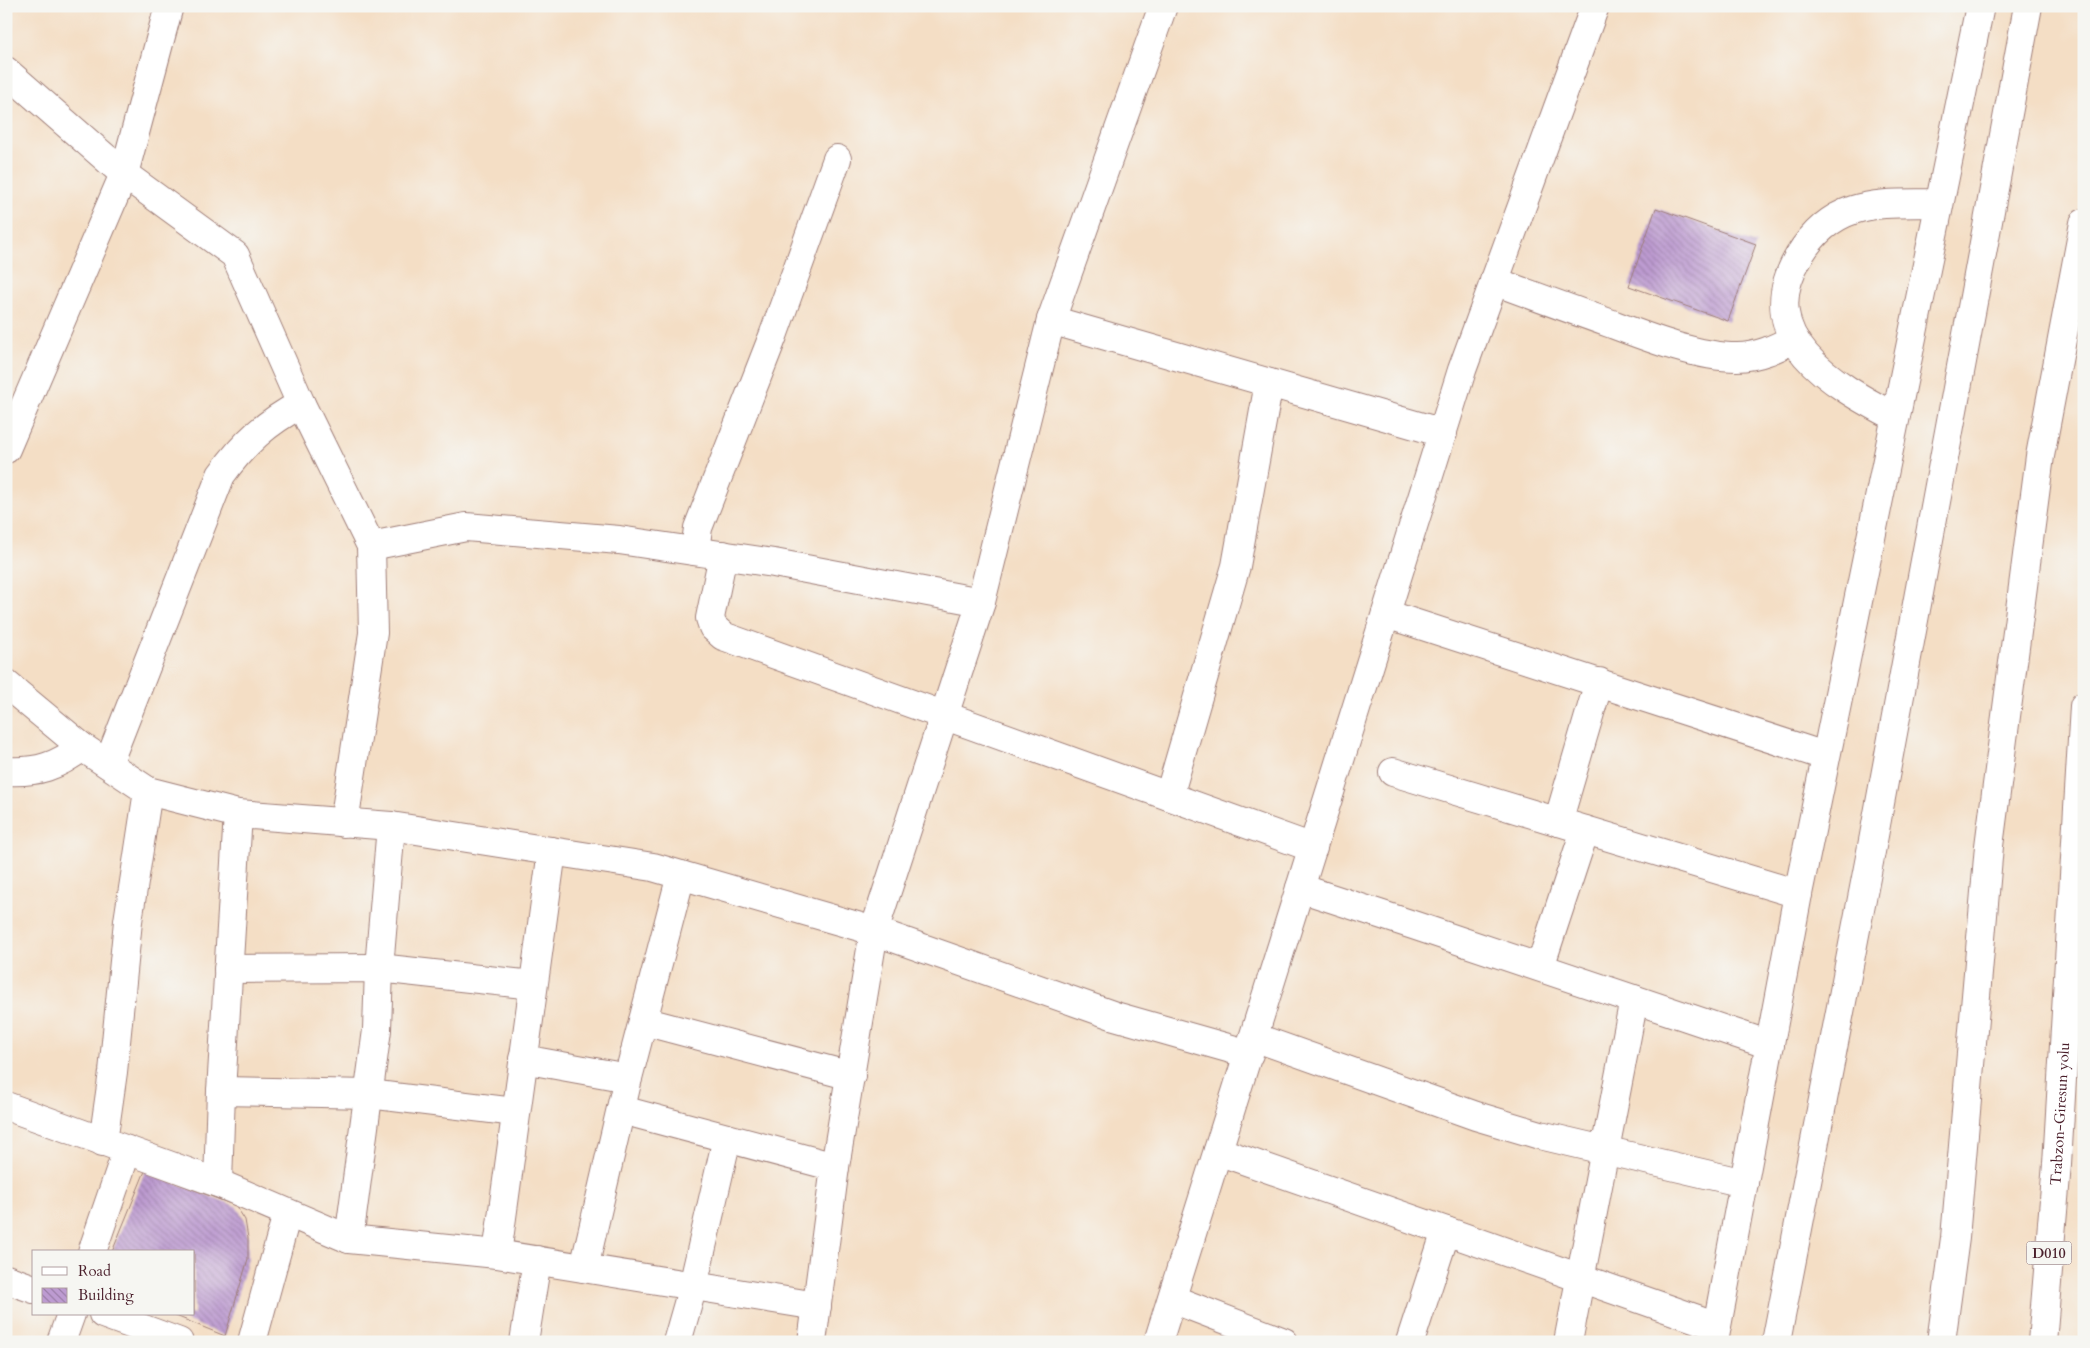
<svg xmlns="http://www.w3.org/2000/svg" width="2090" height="1348" font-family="Cardo,serif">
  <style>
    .building { fill: url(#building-back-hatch) }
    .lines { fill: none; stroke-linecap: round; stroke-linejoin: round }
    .minor-casing { stroke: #9f7e78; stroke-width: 30 }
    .major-casing { stroke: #9f7e78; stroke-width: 30 }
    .highway-casing { stroke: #9f7e78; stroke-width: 30 }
    .minor { stroke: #fff; stroke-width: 28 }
    .major { stroke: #fff; stroke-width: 28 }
    .highway { stroke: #fff; stroke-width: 28 }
    .labels { text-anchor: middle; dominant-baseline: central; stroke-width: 5; stroke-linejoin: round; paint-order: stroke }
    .shield { fill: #f6f6f2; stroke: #7e6067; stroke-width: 1 }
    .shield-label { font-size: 14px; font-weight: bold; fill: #4a1f2b }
    .street-label { font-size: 15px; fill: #4a1f2b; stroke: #f6f6f2 }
  </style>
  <defs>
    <pattern id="building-back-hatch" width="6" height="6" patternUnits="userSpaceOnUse" patternTransform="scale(1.25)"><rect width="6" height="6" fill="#bd9bd1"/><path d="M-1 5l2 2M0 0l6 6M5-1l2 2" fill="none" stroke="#9c7eaa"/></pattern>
  </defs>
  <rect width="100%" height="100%" fill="#f6f6f2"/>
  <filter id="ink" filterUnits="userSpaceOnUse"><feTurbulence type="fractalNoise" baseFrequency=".02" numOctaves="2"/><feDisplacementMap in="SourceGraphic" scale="10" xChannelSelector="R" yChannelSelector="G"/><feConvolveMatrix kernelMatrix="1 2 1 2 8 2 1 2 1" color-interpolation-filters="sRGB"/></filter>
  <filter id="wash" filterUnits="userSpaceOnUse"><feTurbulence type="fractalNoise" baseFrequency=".0096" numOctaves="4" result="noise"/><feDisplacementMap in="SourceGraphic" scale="20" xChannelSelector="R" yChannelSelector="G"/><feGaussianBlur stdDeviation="1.12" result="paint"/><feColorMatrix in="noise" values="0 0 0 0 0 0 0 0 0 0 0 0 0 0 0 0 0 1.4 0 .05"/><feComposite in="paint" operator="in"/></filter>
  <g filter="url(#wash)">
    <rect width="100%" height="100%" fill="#f4dec5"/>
    <g id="blocks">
      <g class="building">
        <path d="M1656 208 1756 244 1728 321 1629 286Z"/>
        <path d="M145 1171 236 1206 245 1220 248 1238V1259L225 1336 171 1314H194V1252H112Z"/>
      </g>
    </g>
  </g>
  <g filter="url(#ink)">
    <use href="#blocks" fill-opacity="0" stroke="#9f7e78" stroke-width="1"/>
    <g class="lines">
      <defs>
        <g id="minor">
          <path d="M6 71 124 174 235 255 301 404 371 546 373 633 344 823"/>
          <path d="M1494 281C1534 296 1573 310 1612 324 1649 338 1698 357 1737 357 1758 357 1776 348 1794 339"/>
          <path d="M1051 320 1443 433"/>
          <path d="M1895 417C1834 385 1750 338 1799 256 1811 236 1829 218 1853 210 1880 201 1910 204 1939 203"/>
          <path d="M6 449 124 174 169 6"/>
          <path d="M371 546 466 527 619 540 774 563 981 602"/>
          <path d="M695 551 698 528 773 336 837 159"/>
          <path d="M723 555 710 618 713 627 723 636 1313 848"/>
          <path d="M1386 614 1825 756"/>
          <path d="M6 684 82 747 148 791 238 814 391 826 653 867 874 931 1115 1016 1249 1054"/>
          <path d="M108 764 221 475C245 442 266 423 301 404"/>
          <path d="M6 771C37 773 58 766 82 747"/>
          <path d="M1393 772 1798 894"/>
          <path d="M1169 796 1236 566 1269 383"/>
          <path d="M1558 822 1599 682"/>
          <path d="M1300 888 1416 926 1770 1045"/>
          <path d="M1540 967 1585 830"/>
          <path d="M228 969 379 968 533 985"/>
          <path d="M643 1021 851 1076"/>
          <path d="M1254 1037 1476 1116 1540 1135 1744 1183"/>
          <path d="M523 1059 628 1078"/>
          <path d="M221 1091 369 1094 516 1112"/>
          <path d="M6 1106 218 1183 349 1239 497 1254 817 1306"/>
          <path d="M622 1110 835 1167"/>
          <path d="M103 1142 113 1072 128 921 148 791"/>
          <path d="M1218 1151 1717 1326"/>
          <path d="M218 1183 221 1091 238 814"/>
          <path d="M349 1239 377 1030 379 968 391 826"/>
          <path d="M92 1252 127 1150"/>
          <path d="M497 1254 552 851"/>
          <path d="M584 1268 628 1078 681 875"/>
          <path d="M6 1279 34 1289"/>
          <path d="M1172 1299 1284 1342"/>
          <path d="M103 1314 179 1342"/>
          <path d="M61 1342 71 1314"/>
          <path d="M252 1342 287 1214"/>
          <path d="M524 1342 537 1260"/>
          <path d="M677 1342 693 1286 727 1138"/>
          <path d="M812 1342 835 1167 874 931 981 602 1051 320 1163 6"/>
          <path d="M1158 1342 1462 370 1595 6"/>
          <path d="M1410 1342 1446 1231"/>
          <path d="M1568 1342 1634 999"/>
        </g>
        <g id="major">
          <path d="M1714 1342 1798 894 1980 6"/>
          <path d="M1776 1342 1870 857 2028 6"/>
        </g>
        <g id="highway">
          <path d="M1941 1342 1955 1238 1989 846 2040 456 2084 223"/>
          <path id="s1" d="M2042 1342 2057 1164 2084 706"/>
        </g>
      </defs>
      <use href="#minor" class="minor-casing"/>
      <use href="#major" class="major-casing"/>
      <use href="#highway" class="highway-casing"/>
      <use href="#minor" class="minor"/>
      <use href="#major" class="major"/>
      <use href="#highway" class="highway"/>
    </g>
  </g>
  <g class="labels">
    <rect class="shield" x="2026.5" y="1241.5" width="45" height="23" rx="4"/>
    <g class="shield-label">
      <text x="2049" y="1253">D010</text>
    </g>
    <g class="street-label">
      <text stroke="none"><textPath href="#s1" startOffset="229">Trabzon-Giresun yolu</textPath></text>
    </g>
  </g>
  <rect width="2090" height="1348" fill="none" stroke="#f6f6f2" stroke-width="25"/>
  <rect x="32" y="1250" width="162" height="65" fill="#f6f6f2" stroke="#b1a0a2"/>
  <rect x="42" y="1267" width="25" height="8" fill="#ffffff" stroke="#b1a0a2"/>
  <text x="78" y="1276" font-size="15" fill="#4a1f2b">Road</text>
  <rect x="42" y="1288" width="25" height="15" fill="url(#building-back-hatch)" stroke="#b1a0a2"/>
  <text x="78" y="1300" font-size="15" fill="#4a1f2b">Building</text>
</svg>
